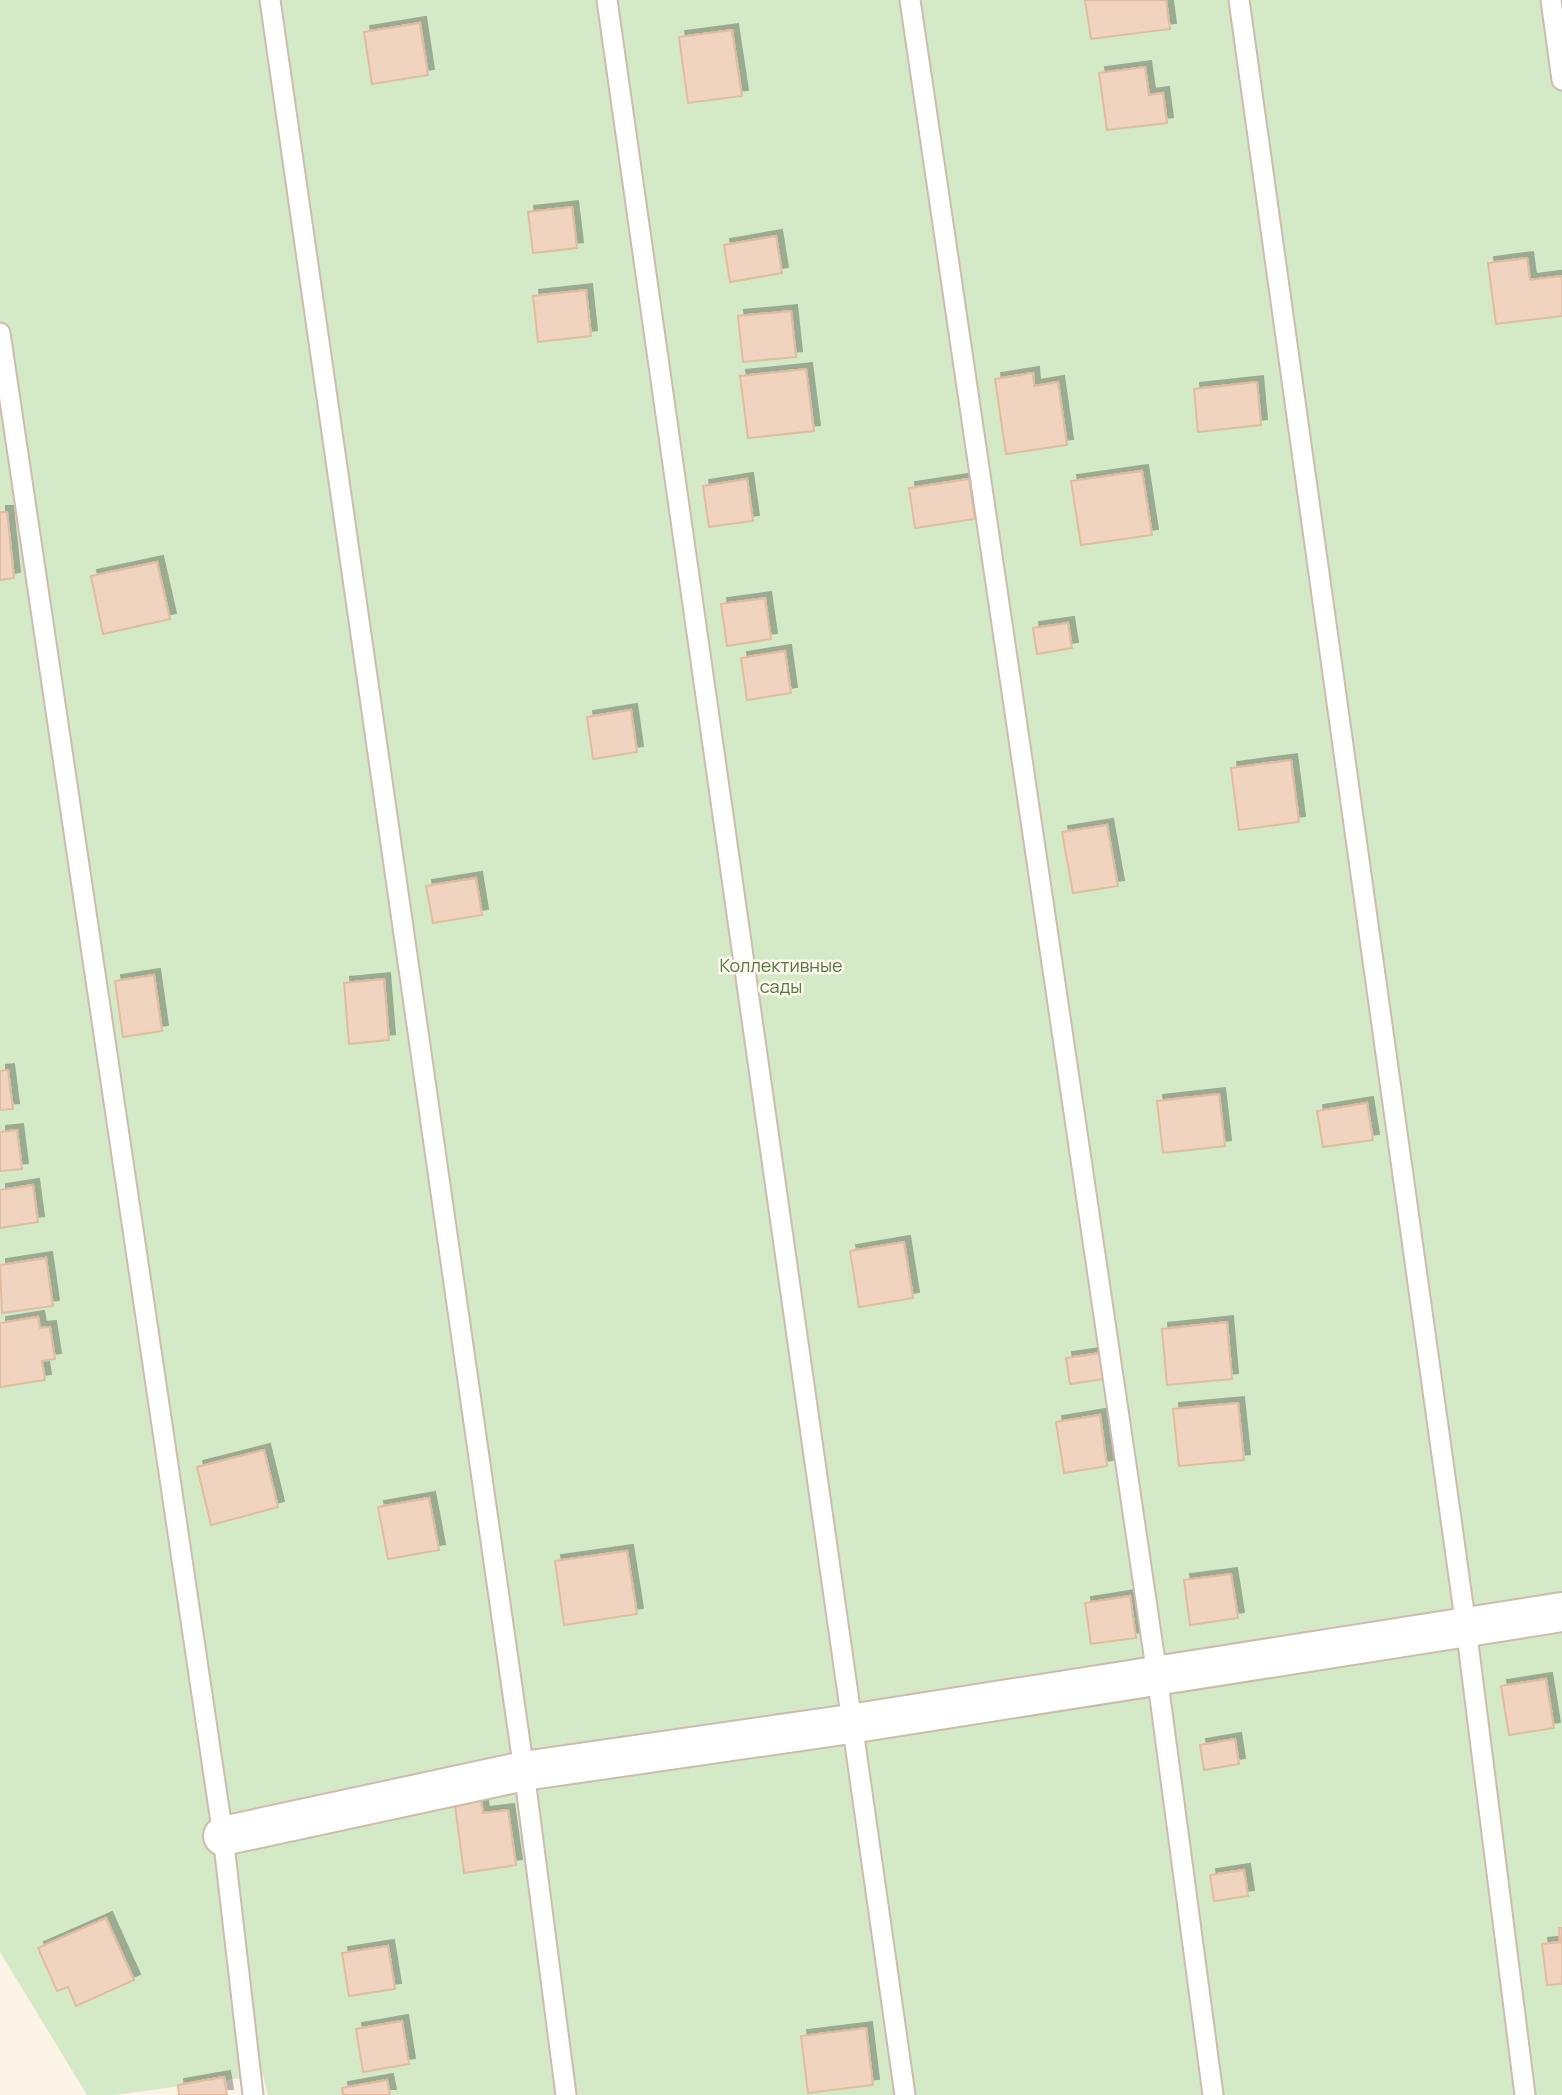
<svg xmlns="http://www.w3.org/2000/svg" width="1562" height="2095" font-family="Manrope,sans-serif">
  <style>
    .green { fill: #d4e9c6 }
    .building { fill: #f0d4c0; stroke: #e2bba1; stroke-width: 2; filter: url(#shadow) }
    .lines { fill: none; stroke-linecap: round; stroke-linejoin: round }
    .service-casing { stroke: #cdbcae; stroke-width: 23 }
    .minor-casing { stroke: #cdbcae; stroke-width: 42 }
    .service { stroke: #fff; stroke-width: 19 }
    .minor { stroke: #fff; stroke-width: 38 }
    .labels { text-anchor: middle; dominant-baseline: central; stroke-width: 5; stroke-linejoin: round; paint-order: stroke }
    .park-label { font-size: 18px; fill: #547945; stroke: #fef8ee }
  </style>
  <defs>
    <filter id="shadow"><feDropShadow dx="6" dy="-6" stdDeviation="0" flood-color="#0004"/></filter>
  </defs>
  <rect width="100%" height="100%" fill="#fbf4e7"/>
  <path class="green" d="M0 0H1562V2095H268L263 2075 114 2095H87L0 1952Z"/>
  <g class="building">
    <path d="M1085 0H1166L1170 29 1091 39Z"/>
    <path d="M420 23 428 75 372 84 364 32Z"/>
    <path d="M732 30 742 96 688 103 679 37Z"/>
    <path d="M1145 67 1149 95 1163 93 1167 123 1107 130 1099 73Z"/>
    <path d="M572 207 577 248 533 253 528 212Z"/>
    <path d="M776 236 782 273 730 282 724 245Z"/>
    <path d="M1527 258 1530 280 1562 276V316L1496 324 1488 263Z"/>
    <path d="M586 290 591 336 538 342 533 296Z"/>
    <path d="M791 311 796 357 743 362 738 316Z"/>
    <path d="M806 369 814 431 748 438 740 376Z"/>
    <path d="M1033 373 1034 386 1058 382 1067 445 1006 454 995 379Z"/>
    <path d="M1257 382 1261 425 1198 432 1194 389Z"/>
    <path d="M1142 471 1152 535 1081 545 1071 481Z"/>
    <path d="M747 479 753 521 709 527 703 486Z"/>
    <path d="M969 479 975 519 915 528 909 488Z"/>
    <path d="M0 512H7L14 578 0 580Z"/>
    <path d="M157 562 170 619 103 634 91 576Z"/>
    <path d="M765 598 771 639 727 646 721 604Z"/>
    <path d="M1068 623 1072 648 1037 654 1033 628Z"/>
    <path d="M785 651 791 693 747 700 741 658Z"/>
    <path d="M631 710 637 752 593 759 587 717Z"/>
    <path d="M1291 760 1299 822 1239 830 1231 768Z"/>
    <path d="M1107 825 1118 886 1073 893 1062 832Z"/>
    <path d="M476 878 482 915 433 923 426 886Z"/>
    <path d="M154 975 162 1031 123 1037 115 981Z"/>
    <path d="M384 979 389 1040 349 1044 344 983Z"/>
    <path d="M8 1070 13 1109 0 1110V1071Z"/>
    <path d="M1219 1094 1225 1146 1163 1153 1157 1101Z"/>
    <path d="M1367 1103 1373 1140 1323 1147 1317 1111Z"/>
    <path d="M17 1130 22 1169 0 1171V1132Z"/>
    <path d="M33 1185 38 1222 0 1228V1190Z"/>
    <path d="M904 1242 913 1298 859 1307 850 1251Z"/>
    <path d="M46 1258 53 1306 2 1313 0 1265Z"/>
    <path d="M38 1317 40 1328 50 1327 55 1359 42 1361 45 1380 0 1387V1323Z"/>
    <path d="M1227 1322 1232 1379 1167 1385 1162 1329Z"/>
    <path d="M1101 1353 1105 1379 1070 1384 1066 1358Z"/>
    <path d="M1238 1403 1244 1460 1179 1466 1173 1409Z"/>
    <path d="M1100 1415 1107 1466 1064 1473 1056 1422Z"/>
    <path d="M264 1450 278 1507 211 1525 197 1467Z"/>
    <path d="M429 1498 439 1550 388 1559 378 1507Z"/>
    <path d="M627 1551 637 1614 564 1625 555 1561Z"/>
    <path d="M1231 1574 1238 1618 1190 1625 1184 1580Z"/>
    <path d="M1130 1596 1136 1638 1091 1644 1085 1603Z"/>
    <path d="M1546 1679 1554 1728 1509 1735 1501 1686Z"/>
    <path d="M1235 1739 1239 1764 1204 1770 1200 1745Z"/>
    <path d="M480 1794 483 1813 508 1810 516 1865 464 1873 454 1798Z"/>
    <path d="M1244 1870 1248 1896 1214 1901 1210 1875Z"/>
    <path d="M106 1918 134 1980 76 2006 68 1987 57 1991 38 1948Z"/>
    <path d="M1559 1928H1562V1984L1547 1985 1542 1944 1560 1942Z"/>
    <path d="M388 1946 395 1989 349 1996 342 1953Z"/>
    <path d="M402 2021 409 2064 363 2072 356 2029Z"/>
    <path d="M866 2028 873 2085 808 2093 801 2036Z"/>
    <path d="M224 2077 227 2095H179L178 2085Z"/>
    <path d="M387 2080 390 2095H343L342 2088Z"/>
  </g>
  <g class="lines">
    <defs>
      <g id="service">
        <path d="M270 0 524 1771 566 2095"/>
        <path d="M607 0 905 2095"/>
        <path d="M910 0 1157 1675 1213 2095"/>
        <path d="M1239 0 1466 1627 1525 2095"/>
        <path d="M1551 0 1562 80"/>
        <path d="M0 333 223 1836 253 2095"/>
      </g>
      <path id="minor" d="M223 1836 524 1771 850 1724 1562 1612"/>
    </defs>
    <use href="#service" class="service-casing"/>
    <use href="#minor" class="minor-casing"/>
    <use href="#service" class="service"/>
    <use href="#minor" class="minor"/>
  </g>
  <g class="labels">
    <g class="park-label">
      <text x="781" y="965">Коллективные<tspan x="781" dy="21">сады</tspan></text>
    </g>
  </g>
</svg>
